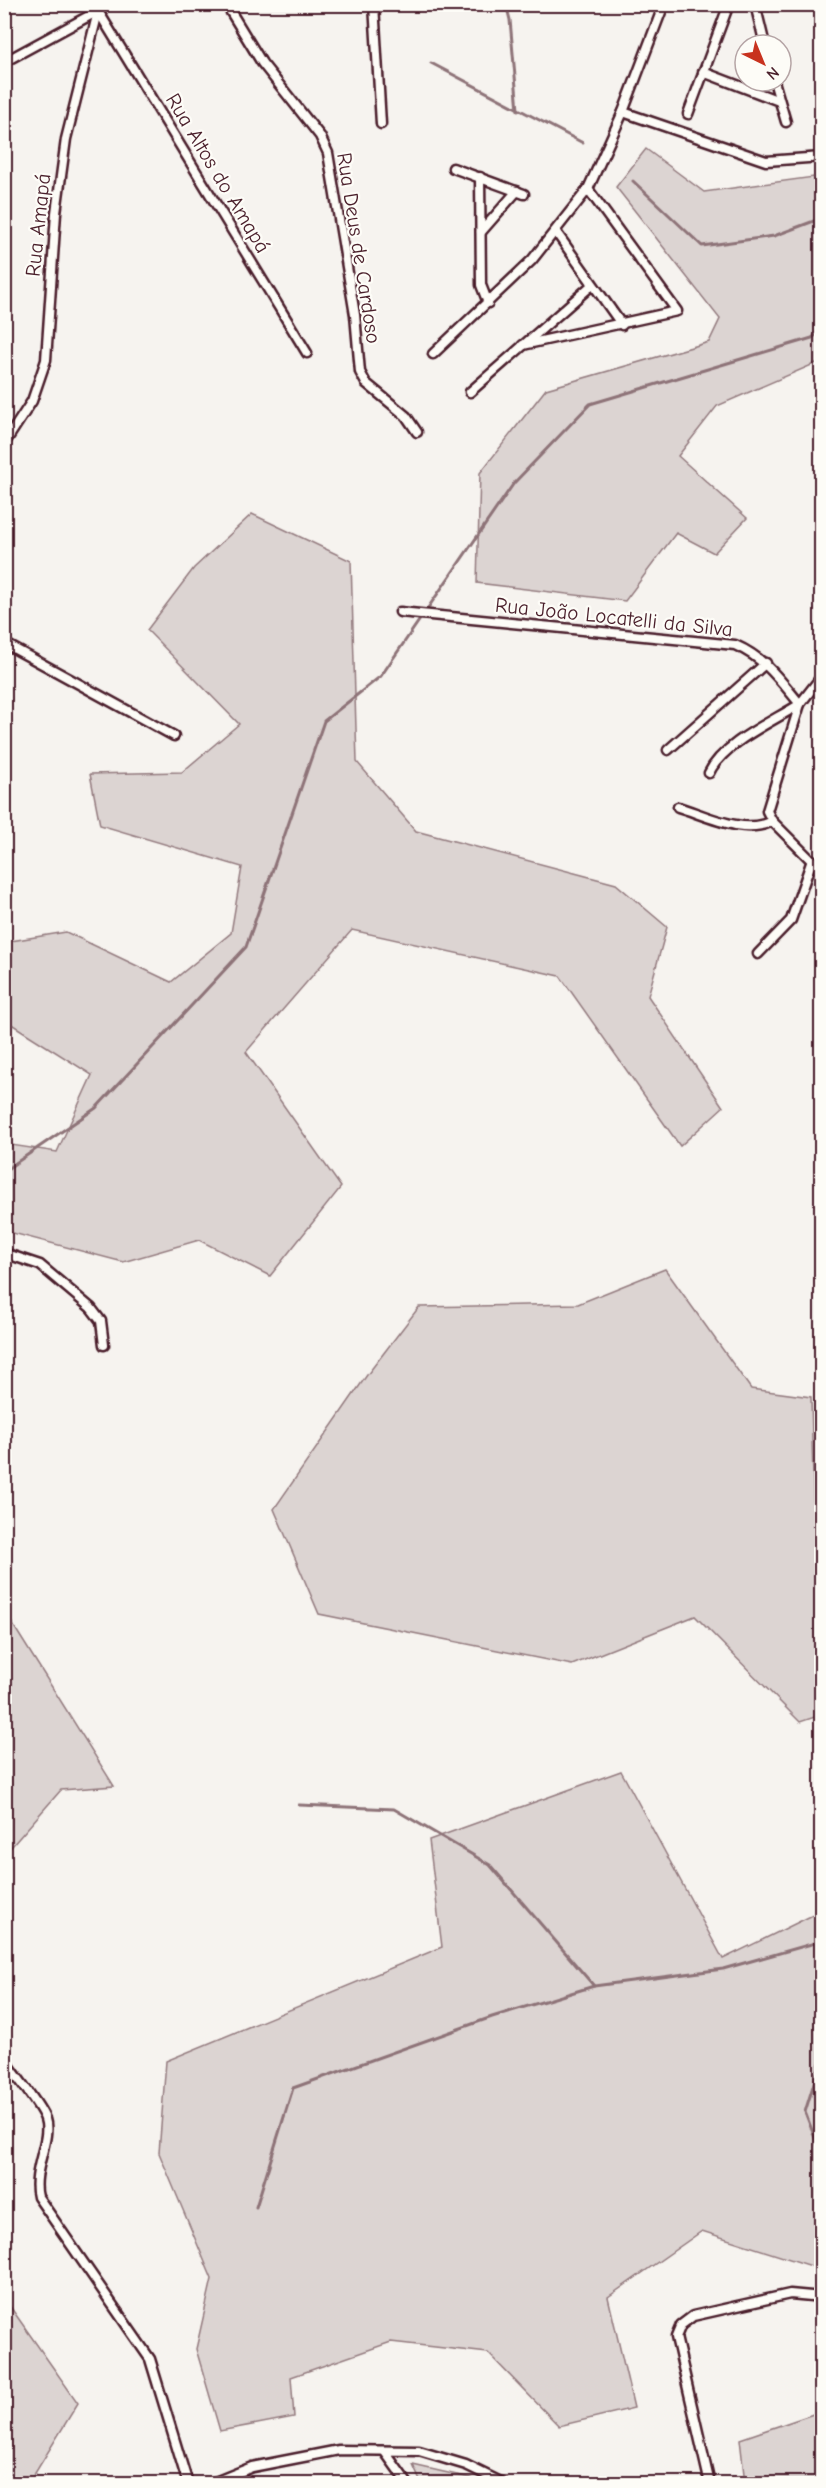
<svg xmlns="http://www.w3.org/2000/svg" width="826" height="2488" font-family="'Comic Neue',sans-serif">
  <style>
    .green { fill: #dcd4d2; stroke: #937a7e; stroke-width: 1.5 }
    .lines { fill: none; stroke-linecap: round; stroke-linejoin: round }
    .stream { stroke: #8e7378; stroke-width: 3 }
    .minor-casing { stroke: #4a1f2b; stroke-width: 13 }
    .minor { stroke: #fdfcf7; stroke-width: 8 }
    .labels { text-anchor: middle; dominant-baseline: central; stroke-width: 4.5; stroke-linejoin: round; paint-order: stroke }
    .street-label { font-size: 21px; fill: #4a1f2b; stroke: #fdfcf7 }
  </style>
  <rect width="100%" height="100%" fill="#f6f3ef"/>
  <filter id="ink" filterUnits="userSpaceOnUse"><feTurbulence type="fractalNoise" baseFrequency=".0167" numOctaves="2"/><feDisplacementMap in="SourceGraphic" scale="12" xChannelSelector="R" yChannelSelector="G"/><feConvolveMatrix kernelMatrix="1 2 1 2 8 2 1 2 1" color-interpolation-filters="sRGB"/></filter>
  <g filter="url(#ink)">
    <g class="green">
      <path d="M646 149 704 192 821 176V361L717 406 678 456 747 518 714 553 676 533 625 601 477 583 480 473 546 389 709 342 720 319 616 187Z"/>
      <path d="M252 514 351 561 357 762 416 831 616 884 667 927 648 996 723 1107 680 1146 560 976 352 930 246 1052 341 1187 270 1276 199 1240 123 1262 5 1231V1144L57 1152 92 1075 5 1020V942L66 932 171 982 231 933 242 867 100 825 90 774 182 772 239 724 147 630 194 568Z"/>
      <path d="M665 1269 751 1389 811 1397 816 1605 822 1613 821 1715 800 1722 695 1616 572 1665 319 1614 274 1509 367 1375 419 1307 578 1304Z"/>
      <path d="M5 1612 114 1786 61 1790 5 1854Z"/>
      <path d="M621 1771 723 1959 821 1911V2269L702 2231 608 2297 634 2408 559 2426 488 2353 391 2342 291 2377 294 2417 220 2431 196 2349 212 2279 159 2153 166 2061 442 1947 429 1840Z"/>
      <path d="M4 2298 78 2403 29 2483H5Z"/>
      <path d="M821 2407V2483H745L740 2439 816 2413Z"/>
      <path d="M413 2465 470 2478 482 2483H421Z"/>
    </g>
    <g class="lines">
      <g class="stream">
        <path d="M506 4 510 20 518 110"/>
        <path d="M431 63 583 143"/>
        <path d="M633 181 702 246 774 236 822 218"/>
        <path d="M4 1171 96 1108 246 947 324 721 381 676 514 483 590 404 812 338 822 330"/>
        <path d="M299 1805 394 1809 490 1865 594 1986"/>
        <path d="M822 2057 805 2112 822 2156"/>
        <path d="M256 2207 293 2088 492 2017 594 1986 723 1969 822 1941"/>
      </g>
      <defs>
        <g id="minor">
          <path d="M226 4 262 63 320 136 328 153 355 315 360 372 366 383 406 416 417 432"/>
          <path d="M374 4 381 124"/>
          <path d="M755 4 765 45"/>
          <path d="M4 62 98 11 307 353"/>
          <path d="M703 72 779 101"/>
          <path d="M774 81 786 122"/>
          <path d="M623 112 766 161 822 157"/>
          <path d="M688 114 729 4"/>
          <path d="M453 168 524 194"/>
          <path d="M480 177 481 285 488 303"/>
          <path d="M481 232 517 191"/>
          <path d="M556 232 622 325"/>
          <path d="M523 345 677 311 588 189"/>
          <path d="M433 354 532 260 588 189 623 112 664 4"/>
          <path d="M470 392 592 285"/>
          <path d="M4 444 32 401 46 360 56 213 66 139 100 4"/>
          <path d="M400 612 735 645C765 658 780 680 800 704"/>
          <path d="M4 643 174 736"/>
          <path d="M822 676 800 704 767 811 772 821 818 867 822 874"/>
          <path d="M668 750 766 663"/>
          <path d="M709 773C723 743 772 722 800 704"/>
          <path d="M678 807C705 815 745 836 772 821"/>
          <path d="M758 954 791 920 812 860"/>
          <path d="M4 1253 40 1265 91 1308 101 1321 104 1345"/>
          <path d="M9 2065C17 2078 41 2106 45 2119 52 2139 31 2171 38 2197L150 2359 188 2484"/>
          <path d="M385 2452 408 2484"/>
          <path d="M210 2484 252 2467 339 2450 419 2451 466 2465 505 2484"/>
          <path d="M710 2484 676 2337 681 2325 693 2316 790 2294 822 2297"/>
        </g>
      </defs>
      <use href="#minor" class="minor-casing"/>
      <use href="#minor" class="minor"/>
    </g>
  </g>
  <g class="labels">
    <g class="street-label">
      <text transform="translate(218 173) rotate(59)">Rua Altos do Amapá</text>
      <text transform="translate(38 225) rotate(-84)">Rua Amapá</text>
      <text transform="translate(359 248) rotate(81)">Rua Deus de Cardoso</text>
      <text transform="translate(614 617) rotate(6)">Rua João Locatelli da Silva</text>
    </g>
  </g>
  <rect width="826" height="2488" fill="none" stroke="#fdfcf7" stroke-width="24"/>
  <rect x="12" y="12" width="802" height="2464" fill="none" stroke="#4a1f2b" stroke-width="2" filter="url(#ink)"/>
  <g transform="translate(763 63) rotate(137)"><circle r="28" fill="#fdfcf7" stroke="#b5a4a5" stroke-width="1.5"/>
  <path d="M0-4.5L10 22L0 15L-10 22Z" fill="#c8321e"/>
  <text y="-9" font-size="16" font-weight="bold" text-anchor="middle" fill="#4a1f2b">N</text>
  </g>
</svg>
